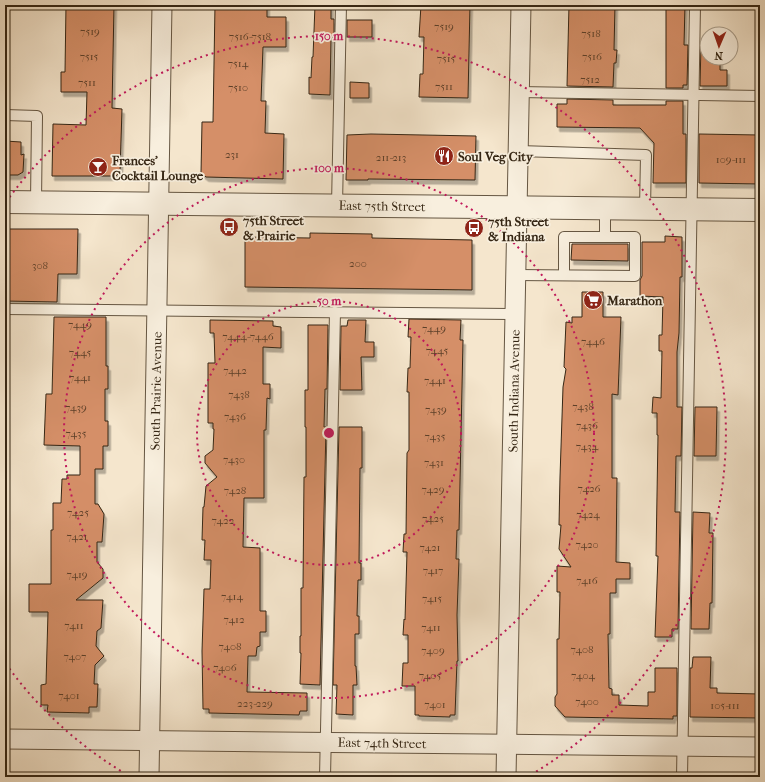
<svg xmlns="http://www.w3.org/2000/svg" width="765" height="782" font-family="'IM FELL French Canon',serif">
  <style>
    .building { fill: #d58f68; stroke: #352614; filter: url(#shadow) }
    .lines { fill: none; stroke-linecap: round; stroke-linejoin: round }
    .service-casing { stroke: #655642; stroke-width: 12 }
    .minor-casing { stroke: #655642; stroke-width: 21 }
    .tertiary-casing { stroke: #655642; stroke-width: 24 }
    .service { stroke: #f8efde; stroke-width: 10 }
    .minor { stroke: #f8efde; stroke-width: 19 }
    .tertiary { stroke: #f8efde; stroke-width: 22 }
    .ring { fill: none; stroke: #c2185b; stroke-width: 2; stroke-dasharray: 2 4 }
    .labels { text-anchor: middle; dominant-baseline: central; stroke-width: 3.5; stroke-linejoin: round; paint-order: stroke }
    .number-label { font-size: 11px; fill: #5d4029 }
    .poi-label { font-size: 13px; font-weight: bold; fill: #352614; stroke: #f8efde; text-anchor: start }
    .street-label { font-size: 13px; fill: #352614; stroke: #f8efde }
    .centre { fill: #c2185b; stroke: #f8efde; stroke-width: 2 }
    .ring-label { font-size: 12px; text-anchor: middle; font-weight: bold; fill: #c2185b; stroke: #f8efde; stroke-width: 3.5; stroke-linejoin: round; paint-order: stroke }
  </style>
  <defs>
    <filter id="shadow"><feDropShadow dx="2.5" dy="4.5" stdDeviation="0" flood-color="#0004"/></filter>
  </defs>
  <rect width="100%" height="100%" fill="#f5e6cd"/>
  <filter id="stains"><feTurbulence type="fractalNoise" baseFrequency=".005" numOctaves="4"/><feColorMatrix values="0 0 0 0 .2 0 0 0 0 .09 0 0 0 0 .02 0 0 0 .5 -.17"/></filter>
  <radialGradient id="worn" r=".72"><stop offset=".6" stop-color="#630" stop-opacity="0"/><stop offset="1" stop-color="#630" stop-opacity=".3"/></radialGradient>
  <g class="building">
    <path d="M66 5H114L112 108 122 109 120 172 116 176H52L53 124 86 125 87 92H61V72H65Z"/>
    <path d="M215 5H267V17H286V47H263L261 101H266L265 133 284 134 283 179 206 177 201 173 202 122H213Z"/>
    <path d="M315 5H331V19H334V37H332L331 39 330 95 309 94V77L311 78 312 57H313Z"/>
    <path d="M421 5H470L468 98 419 97 420 74H423L424 37H419Z"/>
    <path d="M569 5H615L614 50H617L616 63H614L613 87 567 86Z"/>
    <path d="M666 5H685L684 45H688L687 85H683V88H666Z"/>
    <rect x="347" y="20" width="25" height="17"/>
    <path d="M701 44H707V58H720V70H727V86H700Z"/>
    <path d="M350 82 369 83V98H350Z"/>
    <path d="M567 99 613 100V105H666V101H683V134H686V183H653L654 143 640 128 557 127V104H567Z"/>
    <path d="M371 134 476 136 475 180 368 179V180H346L347 135Z"/>
    <path d="M699 134 760 135V184L699 183Z"/>
    <path d="M5 141 21 142V155L24 154 23 172 18 175H5Z"/>
    <path d="M5 229H78L77 274H58L57 302 5 301Z"/>
    <path d="M310 233 372 234V238L472 240V290L245 287V237L310 238Z"/>
    <path d="M665 236 682 237V277H680L679 333 677 352V407H682L681 456H676L675 512H680L678 629H672V637H655L658 556H656L658 435H657V413H652L653 397 661 398 662 351H659V335H662L663 297 640 296V280L642 276V242H665Z"/>
    <path d="M572 244H628V261L571 260Z"/>
    <path d="M582 292H603V317H621L618 395 612 394V478H617L616 562 630 563V579H616V593H610V634H608L609 688 612 689V695H619V705L648 706V692H655V668H677V716H673V719L565 717 555 706V697L557 694V639H559L560 592H557V566L571 567 559 549 561 525H559L560 477 563 387 566 369 564 367 566 322 572 323V317H582Z"/>
    <path d="M54 317H106V366H108V389H105V421H108V446H103V469H95V504H98L104 514 102 542H97V562L103 569V578L76 600H103L101 628 97 631 96 646 104 656 95 665 94 684H98L97 707H89V713L47 712 48 705H41V685L46 684 48 612H29V584H51V530H53V503H61L62 479H67V475H80V446L44 445 46 394H52Z"/>
    <path d="M409 319 461 320 460 340H463L459 530H457L456 559H459L457 615 458 661H457L455 715H450V717L419 716V715H415V686H402L403 663H408V635H403L404 619 405 620 407 552H403L404 534H406L407 453 409 450V392H407L408 368H410L411 337H408Z"/>
    <path d="M210 320 273 321V326L281 327V348L263 347V384H270V399L267 398 266 430H264V498H244L243 547 260 548V611H266V632H260V646L257 647 256 656H248L247 692 307 693V711H300L299 715 209 713V709H203L202 651 204 589H210L211 560H204L205 540H202L203 507H204L206 486 217 477 205 463V456L213 450 214 429H213V423H208V363H215L214 333H210Z"/>
    <path d="M348 320H366L365 342H374V357H361L362 390H340L341 326H347Z"/>
    <path d="M308 325H328L327 389H325L324 427H326L320 685 300 684 301 653H300V636H301V588H303L304 477H306V427H305V390H308Z"/>
    <path d="M695 407H717L716 456H694Z"/>
    <path d="M339 427H362V468H360L359 563H361V580H358L357 616H359V634H355V666H356L357 685H353V715L336 714 337 685H333Z"/>
    <path d="M693 512 710 513 709 533H713L712 603H710L709 629H691Z"/>
    <path d="M693 657H711L710 688H717V693L760 694V718L690 717V668H692Z"/>
  </g>
  <g class="lines">
    <defs>
      <g id="service">
        <path d="M519 92 760 96"/>
        <path d="M5 115 37 116 36 202"/>
        <path d="M519 151 646 155 645 209"/>
        <path d="M337 205 341 5"/>
        <path d="M516 275 635 276V237H605V208"/>
        <path d="M564 275V237H605"/>
        <path d="M5 309 515 314"/>
        <path d="M325 777 335 312"/>
        <path d="M682 777 695 5"/>
      </g>
      <g id="minor">
        <path d="M5 739 760 747"/>
        <path d="M149 777 162 5"/>
        <path d="M506 777 521 5"/>
      </g>
      <path id="tertiary" d="M5 202 760 210"/>
    </defs>
    <use href="#service" class="service-casing"/>
    <use href="#minor" class="minor-casing"/>
    <use href="#tertiary" class="tertiary-casing"/>
    <use href="#service" class="service"/>
    <use href="#minor" class="minor"/>
    <use href="#tertiary" class="tertiary"/>
  </g>
  <g class="ring">
    <circle cx="329" cy="433" r="132"/>
    <circle cx="329" cy="433" r="265"/>
    <path d="M131 777A397 397 0 0 1 6 664M6 202A397 397 0 1 1 527 777"/>
  </g>
  <defs>
    <symbol id="restaurant-disc" viewBox="-11 -11 22 22"><circle r="9.5" fill="#8f2418" stroke="#f8efde"/><path d="M-5-6h1v4h1v-4h1v4h1v-4h1v5L-1.5 .5V6h-2V.5L-5-1ZM5-6V6H3V1.5H1.5Q1.5-4 5-6Z" fill="#fff"/></symbol>
    <symbol id="bar-disc" viewBox="-11 -11 22 22"><circle r="9.5" fill="#8f2418" stroke="#f8efde"/><path d="M-6-5H6L.8 .8V4.5H3.5V6h-7V4.5H-.8V.8Z" fill="#fff"/></symbol>
    <symbol id="bus-disc" viewBox="-11 -11 22 22"><circle r="9.5" fill="#8f2418" stroke="#f8efde"/><path d="M-5-6H5V4H4V6H2V4H-2V6H-4V4H-5ZM-3.5-4V0h7V-4ZM-3.5 1.2v1.5H-2V1.2ZM2 1.2v1.5H3.5V1.2Z" fill="#fff"/></symbol>
    <symbol id="supermarket-disc" viewBox="-11 -11 22 22"><circle r="9.5" fill="#8f2418" stroke="#f8efde"/><path d="M-6-5.5h2.5l.6 2H6L4.5 2H-2.5L-4.4-4H-6ZM-1.5 3.2a1.3 1.3 0 1 0 .1 0ZM3 3.2a1.3 1.3 0 1 0 .1 0Z" fill="#fff"/></symbol>
  </defs>
  <g fill-rule="evenodd">
    <use href="#restaurant-disc" x="433" y="145" width="22" height="22"/>
    <use href="#bar-disc" x="87" y="156" width="22" height="22"/>
    <use href="#bus-disc" x="218" y="216" width="22" height="22"/>
    <use href="#bus-disc" x="463" y="217" width="22" height="22"/>
    <use href="#supermarket-disc" x="582" y="289" width="22" height="22"/>
  </g>
  <g class="labels">
    <g class="number-label">
      <text x="444" y="26">7519</text>
      <text x="90" y="31">7519</text>
      <text x="591" y="33">7518</text>
      <text x="250" y="36">7516-7518</text>
      <text x="89" y="56">7515</text>
      <text x="592" y="56">7516</text>
      <text x="446" y="58">7515</text>
      <text x="238" y="63">7514</text>
      <text x="590" y="79">7512</text>
      <text x="87" y="82">7511</text>
      <text x="444" y="86">7511</text>
      <text x="238" y="87">7510</text>
      <text x="232" y="154">231</text>
      <text x="391" y="157">211-213</text>
      <text x="731" y="159">109-111</text>
      <text x="358" y="263">200</text>
      <text x="40" y="265">308</text>
      <text x="80" y="324">7449</text>
      <text x="434" y="328">7449</text>
      <text x="248" y="336">7444-7446</text>
      <text x="593" y="341">7446</text>
      <text x="437" y="350">7445</text>
      <text x="80" y="352">7445</text>
      <text x="235" y="370">7442</text>
      <text x="80" y="377">7441</text>
      <text x="435" y="380">7441</text>
      <text x="239" y="394">7438</text>
      <text x="583" y="406">7438</text>
      <text x="76" y="407">7439</text>
      <text x="436" y="409">7439</text>
      <text x="235" y="416">7436</text>
      <text x="587" y="425">7436</text>
      <text x="76" y="433">7435</text>
      <text x="435" y="436">7435</text>
      <text x="587" y="446">7434</text>
      <text x="234" y="459">7430</text>
      <text x="434" y="462">7431</text>
      <text x="589" y="488">7426</text>
      <text x="433" y="489">7429</text>
      <text x="235" y="490">7428</text>
      <text x="78" y="512">7425</text>
      <text x="588" y="514">7424</text>
      <text x="433" y="518">7425</text>
      <text x="223" y="520">7422</text>
      <text x="77" y="536">7421</text>
      <text x="587" y="544">7420</text>
      <text x="430" y="547">7421</text>
      <text x="433" y="570">7417</text>
      <text x="77" y="574">7419</text>
      <text x="587" y="580">7416</text>
      <text x="232" y="596">7414</text>
      <text x="432" y="598">7415</text>
      <text x="234" y="619">7412</text>
      <text x="74" y="625">7411</text>
      <text x="431" y="627">7411</text>
      <text x="230" y="646">7408</text>
      <text x="582" y="649">7408</text>
      <text x="433" y="650">7409</text>
      <text x="75" y="656">7407</text>
      <text x="225" y="667">7406</text>
      <text x="430" y="675">7405</text>
      <text x="583" y="675">7404</text>
      <text x="69" y="695">7401</text>
      <text x="587" y="701">7400</text>
      <text x="255" y="703">223-229</text>
      <text x="435" y="704">7401</text>
      <text x="725" y="705">105-111</text>
    </g>
    <g class="poi-label">
      <text x="458" y="156">Soul Veg City</text>
      <text x="112" y="160">Frances'<tspan x="112" dy="15">Cocktail Lounge</tspan></text>
      <text x="243" y="220">75th Street<tspan x="243" dy="15">&amp; Prairie</tspan></text>
      <text x="488" y="221">75th Street<tspan x="488" dy="15">&amp; Indiana</tspan></text>
      <text x="607" y="300">Marathon</text>
    </g>
    <g class="street-label">
      <text transform="translate(382 206) rotate(1)">East 75th Street</text>
      <text transform="translate(156 391) rotate(-89)">South Prairie Avenue</text>
      <text transform="translate(514 391) rotate(-89)">South Indiana Avenue</text>
      <text transform="translate(382 743) rotate(1)">East 74th Street</text>
    </g>
  </g>
  <circle cx="329" cy="433" r="6" class="centre"/>
  <g class="ring-label">
    <text x="329" y="40">150 m</text>
    <text x="329" y="172">100 m</text>
    <text x="329" y="305">50 m</text>
  </g>
  <rect width="765" height="782" fill="none" stroke="#f5e6cd" stroke-width="20"/>
  <rect x="6" y="6" width="753" height="770" fill="none" stroke="#352614" stroke-width="2"/>
  <rect x="10" y="10" width="745" height="762" fill="none" stroke="#352614"/>
  <g transform="translate(719 46) rotate(182)"><circle r="19" fill="#f8efde" stroke="#aa9f8d"/>
  <path d="M0-3L7 15L0 10L-7 15Z" fill="#8f2418"/>
  <text y="-6" font-size="11" font-weight="bold" text-anchor="middle" fill="#352614">N</text>
  </g>
  <rect width="100%" height="100%" filter="url(#stains)"/>
  <rect width="100%" height="100%" fill="url(#worn)"/>
</svg>
